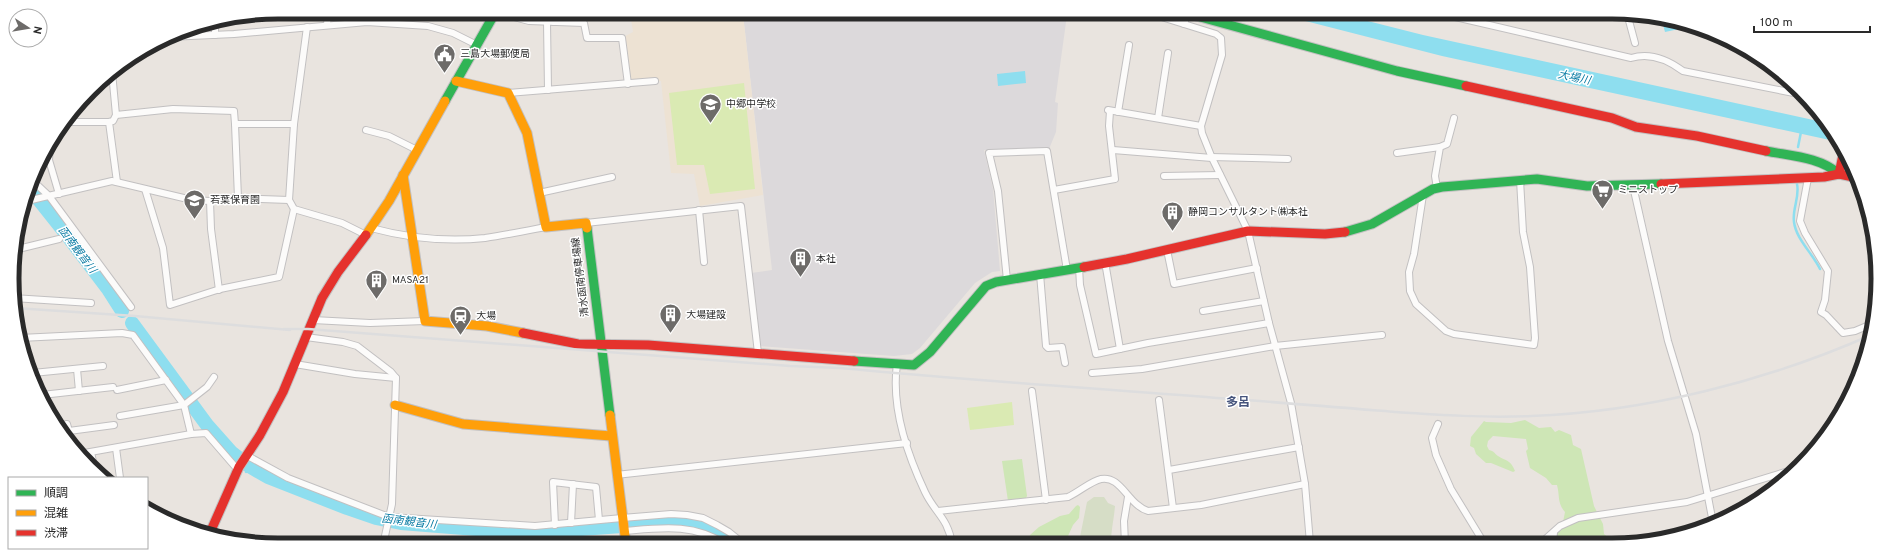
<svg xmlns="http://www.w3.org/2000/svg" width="1890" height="557" font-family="Overpass,'Noto Sans JP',sans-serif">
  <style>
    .industrial { fill: #dcd9db }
    .education { fill: #ede2d3 }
    .green { fill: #cee6b6 }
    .cemetery { fill: #d6ddc6 }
    .pitch { fill: #daeab3 }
    .water { fill: #8edeef }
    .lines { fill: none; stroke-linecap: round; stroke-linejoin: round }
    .stream { stroke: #8edeef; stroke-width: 2.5 }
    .river { stroke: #8edeef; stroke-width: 14 }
    .street-casing { stroke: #c2c0c1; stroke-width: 8 }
    .fast-casing { stroke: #c2c0c1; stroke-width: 11 }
    .slow-casing { stroke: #c2c0c1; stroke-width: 11 }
    .jam-casing { stroke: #c2c0c1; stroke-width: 11 }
    .street { stroke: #fcfbfa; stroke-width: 6 }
    .fast { stroke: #30b455; stroke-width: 9 }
    .slow { stroke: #ff9f0a; stroke-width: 9 }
    .jam { stroke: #e5322d; stroke-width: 9 }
    .rail { stroke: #ddddde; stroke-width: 2.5 }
    .labels { text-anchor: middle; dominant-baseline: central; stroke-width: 3; stroke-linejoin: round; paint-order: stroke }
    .poi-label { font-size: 10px; fill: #2a2a2a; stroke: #fff; text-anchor: start }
    .street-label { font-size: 10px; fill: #2a2a2a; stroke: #fff }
    .water-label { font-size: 11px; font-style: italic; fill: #0579a2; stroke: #fff }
    .quarter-label { font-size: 12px; font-weight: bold; fill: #47557d; stroke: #fff }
    .rim { fill: none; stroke: #2a2a2a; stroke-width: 5 }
  </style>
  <rect width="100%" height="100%" fill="#e9e4df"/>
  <path class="industrial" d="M743 14 1067 15 1055 102 1058 103 1056 132 1049 149 984 150 993 189 1000 271 992 272 975 283 920 348 912 354 894 356 760 346 751 273 772 270Z"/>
  <path class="education" d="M630 13 743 14 763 195 700 206 694 174 671 173 661 81 631 82 622 38 633 32Z"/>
  <g class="green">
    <path d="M1525 420 1539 428 1551 427 1555 432 1559 430 1571 435 1573 445 1581 449 1594 506 1603 524 1604 534 1614 543H1556V534L1562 527 1565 512C1557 503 1560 496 1557 485H1552L1546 478 1530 468 1526 451 1528 449 1526 439 1493 436 1488 441 1487 446 1489 450C1494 451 1494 453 1498 456 1506 461 1511 460 1515 471L1513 472 1491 463H1486L1476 454 1474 448 1470 446 1471 437 1484 421 1486 422 1511 423Z"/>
    <path d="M1022 459 1027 496 1026 498 1008 501 1002 461Z"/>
    <path d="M1078 505 1080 507 1079 518 1073 525 1068 536 1064 538 1060 536 1048 544 1028 541 1030 535 1039 527 1060 516 1069 514 1076 506Z"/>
  </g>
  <path class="cemetery" d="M1094 497H1104L1108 503 1115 506C1114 519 1111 530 1111 544L1079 542 1087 502Z"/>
  <g class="pitch">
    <path d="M744 83 755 189 710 194 704 165H677L669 93Z"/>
    <path d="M1012 402 1014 425 970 430 967 408Z"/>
  </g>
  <g class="water">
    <path d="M1286 16H1348L1423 35 1827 123 1839 142 1442 56Z"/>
    <path d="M1661 17 1677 21 1679 29 1665 32Z"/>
    <path d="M1025 71 1026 83 998 86 997 74Z"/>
  </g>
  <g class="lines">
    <g class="stream">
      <path d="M1798 147 1801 132"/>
      <path d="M1797 184C1800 197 1792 209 1794 222 1796 239 1813 254 1820 269"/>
      <path d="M246 472 249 466"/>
    </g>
    <g class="river">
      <path d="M31 190 70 239 108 289 122 311"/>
      <path d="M132 323 207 425 231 452 249 466 268 477 347 508 376 518 401 523 527 533 676 522C695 525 721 528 735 544"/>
    </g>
    <defs>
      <g id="street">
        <path d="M499 13 529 21 584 23 587 38H622L628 84"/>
        <path d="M1155 15 1216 34 1221 38 1222 55 1201 126 1202 133 1212 158 1248 231 1269 323 1291 403 1305 484 1310 543"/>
        <path d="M1451 16 1631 58C1650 52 1667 59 1683 71L1804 95"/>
        <path d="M1628 17 1635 43"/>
        <path d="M215 21V35"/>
        <path d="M547 22 548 90"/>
        <path d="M554 22V13"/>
        <path d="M1184 24 1187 15"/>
        <path d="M327 25 328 12"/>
        <path d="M307 27 294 124 289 200 294 209 342 223 366 235"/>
        <path d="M169 37 234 34 367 22 428 26 453 33 477 45"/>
        <path d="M112 72 116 115 173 109 234 111 235 124H294"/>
        <path d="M508 93 655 81"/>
        <path d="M1108 110 1201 126"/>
        <path d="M1118 112 1129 45"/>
        <path d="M116 115 113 121 109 122 117 182"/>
        <path d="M1158 118 1168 53"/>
        <path d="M64 122H109"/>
        <path d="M235 124 238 198"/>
        <path d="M366 130 389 136 417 150"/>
        <path d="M50 144 49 160 59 194"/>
        <path d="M1113 150 1212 158"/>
        <path d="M1397 153 1440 147"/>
        <path d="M1211 157 1288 159"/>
        <path d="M1164 176 1220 175"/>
        <path d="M1808 178 1800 221 1805 233 1828 271 1825 300 1821 312 1826 315 1843 333 1855 331 1874 323"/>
        <path d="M33 181 49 196 131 307"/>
        <path d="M1633 186 1668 341 1696 434 1713 523"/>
        <path d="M1437 188 1435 176 1440 147 1447 144 1454 118"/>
        <path d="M145 189 163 248 170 305 220 289 279 277 294 209"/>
        <path d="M1054 190 1115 179 1109 126 1110 111"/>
        <path d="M539 193 612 177"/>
        <path d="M1423 195 1414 254 1409 272 1410 291 1416 304 1446 331 1454 334 1534 345 1535 338 1530 267 1523 232 1520 180"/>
        <path d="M27 201 112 181 192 200 210 201 235 198 289 200"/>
        <path d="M210 201 211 229 219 290"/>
        <path d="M699 210 704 262"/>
        <path d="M586 223 741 206 758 353"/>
        <path d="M371 228C408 238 447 242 485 238 505 235 525 231 546 227"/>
        <path d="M14 250 59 239"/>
        <path d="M1167 250 1174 284 1257 268"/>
        <path d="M1105 262 1120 349"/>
        <path d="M1079 267 1080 285 1096 354 1148 343 1269 323"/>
        <path d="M1040 274 1046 346 1048 348 1062 347 1065 363"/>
        <path d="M1007 280 998 191 989 153 1047 151 1067 270"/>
        <path d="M13 298 91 303"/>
        <path d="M1203 311 1264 301"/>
        <path d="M313 320 370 323 425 321"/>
        <path d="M306 337 343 342 357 346 391 372 396 378 392 504 383 545"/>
        <path d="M20 338 122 333 133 335 184 405 191 434 206 433 238 470"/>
        <path d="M295 364 355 374 396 378"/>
        <path d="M897 364C891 407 907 454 925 492 935 513 948 518 952 544"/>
        <path d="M77 369 79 391"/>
        <path d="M33 373 103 366"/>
        <path d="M1092 373 1142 369 1275 346 1382 335"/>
        <path d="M117 390 166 380"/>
        <path d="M1032 391 1046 500"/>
        <path d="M42 395 113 387"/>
        <path d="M1159 400 1173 508"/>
        <path d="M120 416 184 405 207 387 214 377"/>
        <path d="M1438 424 1432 438 1436 455 1451 489 1484 543"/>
        <path d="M57 426 67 424 69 431 114 425"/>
        <path d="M116 448 120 478"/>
        <path d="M91 452 95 471"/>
        <path d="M79 454 191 434"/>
        <path d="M246 455 288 478 389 517 535 526 622 518 671 514 687 515 703 518 717 525 729 532 744 544"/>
        <path d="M1169 470 1299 447"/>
        <path d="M616 475 907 443"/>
        <path d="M938 511 1068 497C1079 492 1091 481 1101 479 1121 475 1128 505 1148 511L1201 505 1305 484"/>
        <path d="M571 523 573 484"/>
        <path d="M555 525 553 482 596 487 599 520"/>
        <path d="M624 531C661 528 693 523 725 544"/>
        <path d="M1541 543 1560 526 1578 518 1687 502 1795 469"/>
        <path d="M1553 543 1554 532"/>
        <path d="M1125 544 1124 521 1128 497"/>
      </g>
      <g id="fast">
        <path d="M1193 15 1397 71 1466 86"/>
        <path d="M445 101 495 13"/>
        <path d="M1766 151C1791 156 1820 157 1839 174"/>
        <path d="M587 228 610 415"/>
        <path d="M1345 232 1372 224 1433 189 1442 187 1537 179 1587 186 1661 184"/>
        <path d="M854 361 914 365 930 352 986 286 996 282 1084 267"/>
      </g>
      <g id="slow">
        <path d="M456 81 508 93 527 133 546 227 586 223 587 228"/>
        <path d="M403 175 425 321 487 326 523 333"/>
        <path d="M366 235 389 201 445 101"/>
        <path d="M395 405 463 424 611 436"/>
        <path d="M610 415 626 544"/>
      </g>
      <g id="jam">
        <path d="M1466 86 1612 118 1636 127 1697 136 1766 151"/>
        <path d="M1839 174 1844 150"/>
        <path d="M1661 184 1824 177 1839 174 1858 178"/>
        <path d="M1084 267 1127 259 1248 231 1325 234 1345 232"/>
        <path d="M523 333 578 344 648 345 854 361"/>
        <path d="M209 535 239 467 260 435 283 392 322 298 338 272 366 235"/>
      </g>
    </defs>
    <use href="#street" class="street-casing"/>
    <use href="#fast" class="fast-casing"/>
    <use href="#slow" class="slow-casing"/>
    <use href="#jam" class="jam-casing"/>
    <use href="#street" class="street"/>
    <use href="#fast" class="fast"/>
    <use href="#slow" class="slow"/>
    <use href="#jam" class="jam"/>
    <g class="rail">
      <path d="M15 308 135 316 290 330"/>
      <path d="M284 329H308L790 366 840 368C965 380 1091 388 1217 398 1276 402 1335 407 1395 412 1440 415 1486 418 1531 416 1645 412 1767 381 1871 335"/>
    </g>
  </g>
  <defs>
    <symbol id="civic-pin" viewBox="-11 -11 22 30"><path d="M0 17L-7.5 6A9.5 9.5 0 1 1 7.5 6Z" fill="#6d6b69" stroke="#fff"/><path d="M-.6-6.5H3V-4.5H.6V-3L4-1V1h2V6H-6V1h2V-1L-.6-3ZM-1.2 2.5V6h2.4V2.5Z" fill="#fff"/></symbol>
    <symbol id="school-pin" viewBox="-11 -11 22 30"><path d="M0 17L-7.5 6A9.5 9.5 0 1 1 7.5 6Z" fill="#6d6b69" stroke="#fff"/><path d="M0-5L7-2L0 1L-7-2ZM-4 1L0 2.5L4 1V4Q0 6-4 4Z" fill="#fff"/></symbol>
    <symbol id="supermarket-pin" viewBox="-11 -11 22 30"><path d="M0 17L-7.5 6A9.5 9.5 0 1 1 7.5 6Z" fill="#6d6b69" stroke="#fff"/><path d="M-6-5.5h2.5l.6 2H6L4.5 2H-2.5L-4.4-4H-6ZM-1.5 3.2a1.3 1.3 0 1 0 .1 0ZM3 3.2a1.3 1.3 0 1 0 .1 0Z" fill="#fff"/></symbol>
    <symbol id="building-pin" viewBox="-11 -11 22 30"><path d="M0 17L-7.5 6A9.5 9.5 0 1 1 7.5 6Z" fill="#6d6b69" stroke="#fff"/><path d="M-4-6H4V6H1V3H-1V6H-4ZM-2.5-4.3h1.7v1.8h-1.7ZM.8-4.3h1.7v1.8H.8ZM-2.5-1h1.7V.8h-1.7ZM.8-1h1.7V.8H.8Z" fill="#fff"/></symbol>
    <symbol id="station-pin" viewBox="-11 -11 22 30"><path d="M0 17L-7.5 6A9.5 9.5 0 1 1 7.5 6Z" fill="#6d6b69" stroke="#fff"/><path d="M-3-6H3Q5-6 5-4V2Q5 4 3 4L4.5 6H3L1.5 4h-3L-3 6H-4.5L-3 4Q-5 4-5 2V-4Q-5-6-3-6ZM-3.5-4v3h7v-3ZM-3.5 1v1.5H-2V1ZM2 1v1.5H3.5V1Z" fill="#fff"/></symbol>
  </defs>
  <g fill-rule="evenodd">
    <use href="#civic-pin" x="432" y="42" width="25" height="34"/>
    <use href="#school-pin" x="698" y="92" width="25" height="34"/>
    <use href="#supermarket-pin" x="1590" y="178" width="25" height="34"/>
    <use href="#school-pin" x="182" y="188" width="25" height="34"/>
    <use href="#building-pin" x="1160" y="200" width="25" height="34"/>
    <use href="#building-pin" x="788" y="246" width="25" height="34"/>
    <use href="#building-pin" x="364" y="268" width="25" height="34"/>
    <use href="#building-pin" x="658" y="302" width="25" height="34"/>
    <use href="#station-pin" x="448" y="304" width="25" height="34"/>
  </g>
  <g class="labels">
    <g class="poi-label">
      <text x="460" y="54">三島大場郵便局</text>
      <text x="726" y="104">中郷中学校</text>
      <text x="1618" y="190">ミニストップ</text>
      <text x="210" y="200">若葉保育園</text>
      <text x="1188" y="212">静岡コンサルタント㈱本社</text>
      <text x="816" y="259">本社</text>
      <text x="392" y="280">MASA21</text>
      <text x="686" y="315">大場建設</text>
      <text x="476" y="316">大場</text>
    </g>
    <g class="street-label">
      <text transform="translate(581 277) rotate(-97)">清水函南停車場線</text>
    </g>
    <g class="water-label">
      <text transform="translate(1574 78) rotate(12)">大場川</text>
      <text transform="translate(77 250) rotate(53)">函南観音川</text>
      <text transform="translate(409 522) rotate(7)">函南観音川</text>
    </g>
    <g class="quarter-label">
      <text x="1238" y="403">多呂</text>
    </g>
  </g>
  <path d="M0 0H1890V557H0ZM278 19H1612A259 259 0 0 1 1871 278V279A259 259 0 0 1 1612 538H278A259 259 0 0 1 19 279V278A259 259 0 0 1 278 19Z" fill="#fff" fill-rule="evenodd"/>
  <path class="rim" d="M278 19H1612A259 259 0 0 1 1871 278V279A259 259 0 0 1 1612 538H278A259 259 0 0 1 19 279V278A259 259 0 0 1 278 19Z"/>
  <rect x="8" y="477" width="140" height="72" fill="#ffffff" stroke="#aaaaaa"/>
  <rect x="16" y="490" width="20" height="6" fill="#30b455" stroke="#aaaaaa"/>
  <text x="44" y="497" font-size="12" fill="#2a2a2a">順調</text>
  <rect x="16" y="510" width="20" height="6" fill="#ff9f0a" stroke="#aaaaaa"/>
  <text x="44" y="517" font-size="12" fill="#2a2a2a">混雑</text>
  <rect x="16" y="530" width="20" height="6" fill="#e5322d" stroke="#aaaaaa"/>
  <text x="44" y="537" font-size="12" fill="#2a2a2a">渋滞</text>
  <g transform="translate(28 28) rotate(102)"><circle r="19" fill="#ffffff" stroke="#aaaaaa"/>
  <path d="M0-3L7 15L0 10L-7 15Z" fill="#6d6b69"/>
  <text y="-6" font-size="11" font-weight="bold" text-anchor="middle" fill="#2a2a2a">N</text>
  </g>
  <path d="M1754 26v6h116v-6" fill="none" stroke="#2a2a2a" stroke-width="2"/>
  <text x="1760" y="26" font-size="12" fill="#2a2a2a" stroke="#ffffff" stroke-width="3" paint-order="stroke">100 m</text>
</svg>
